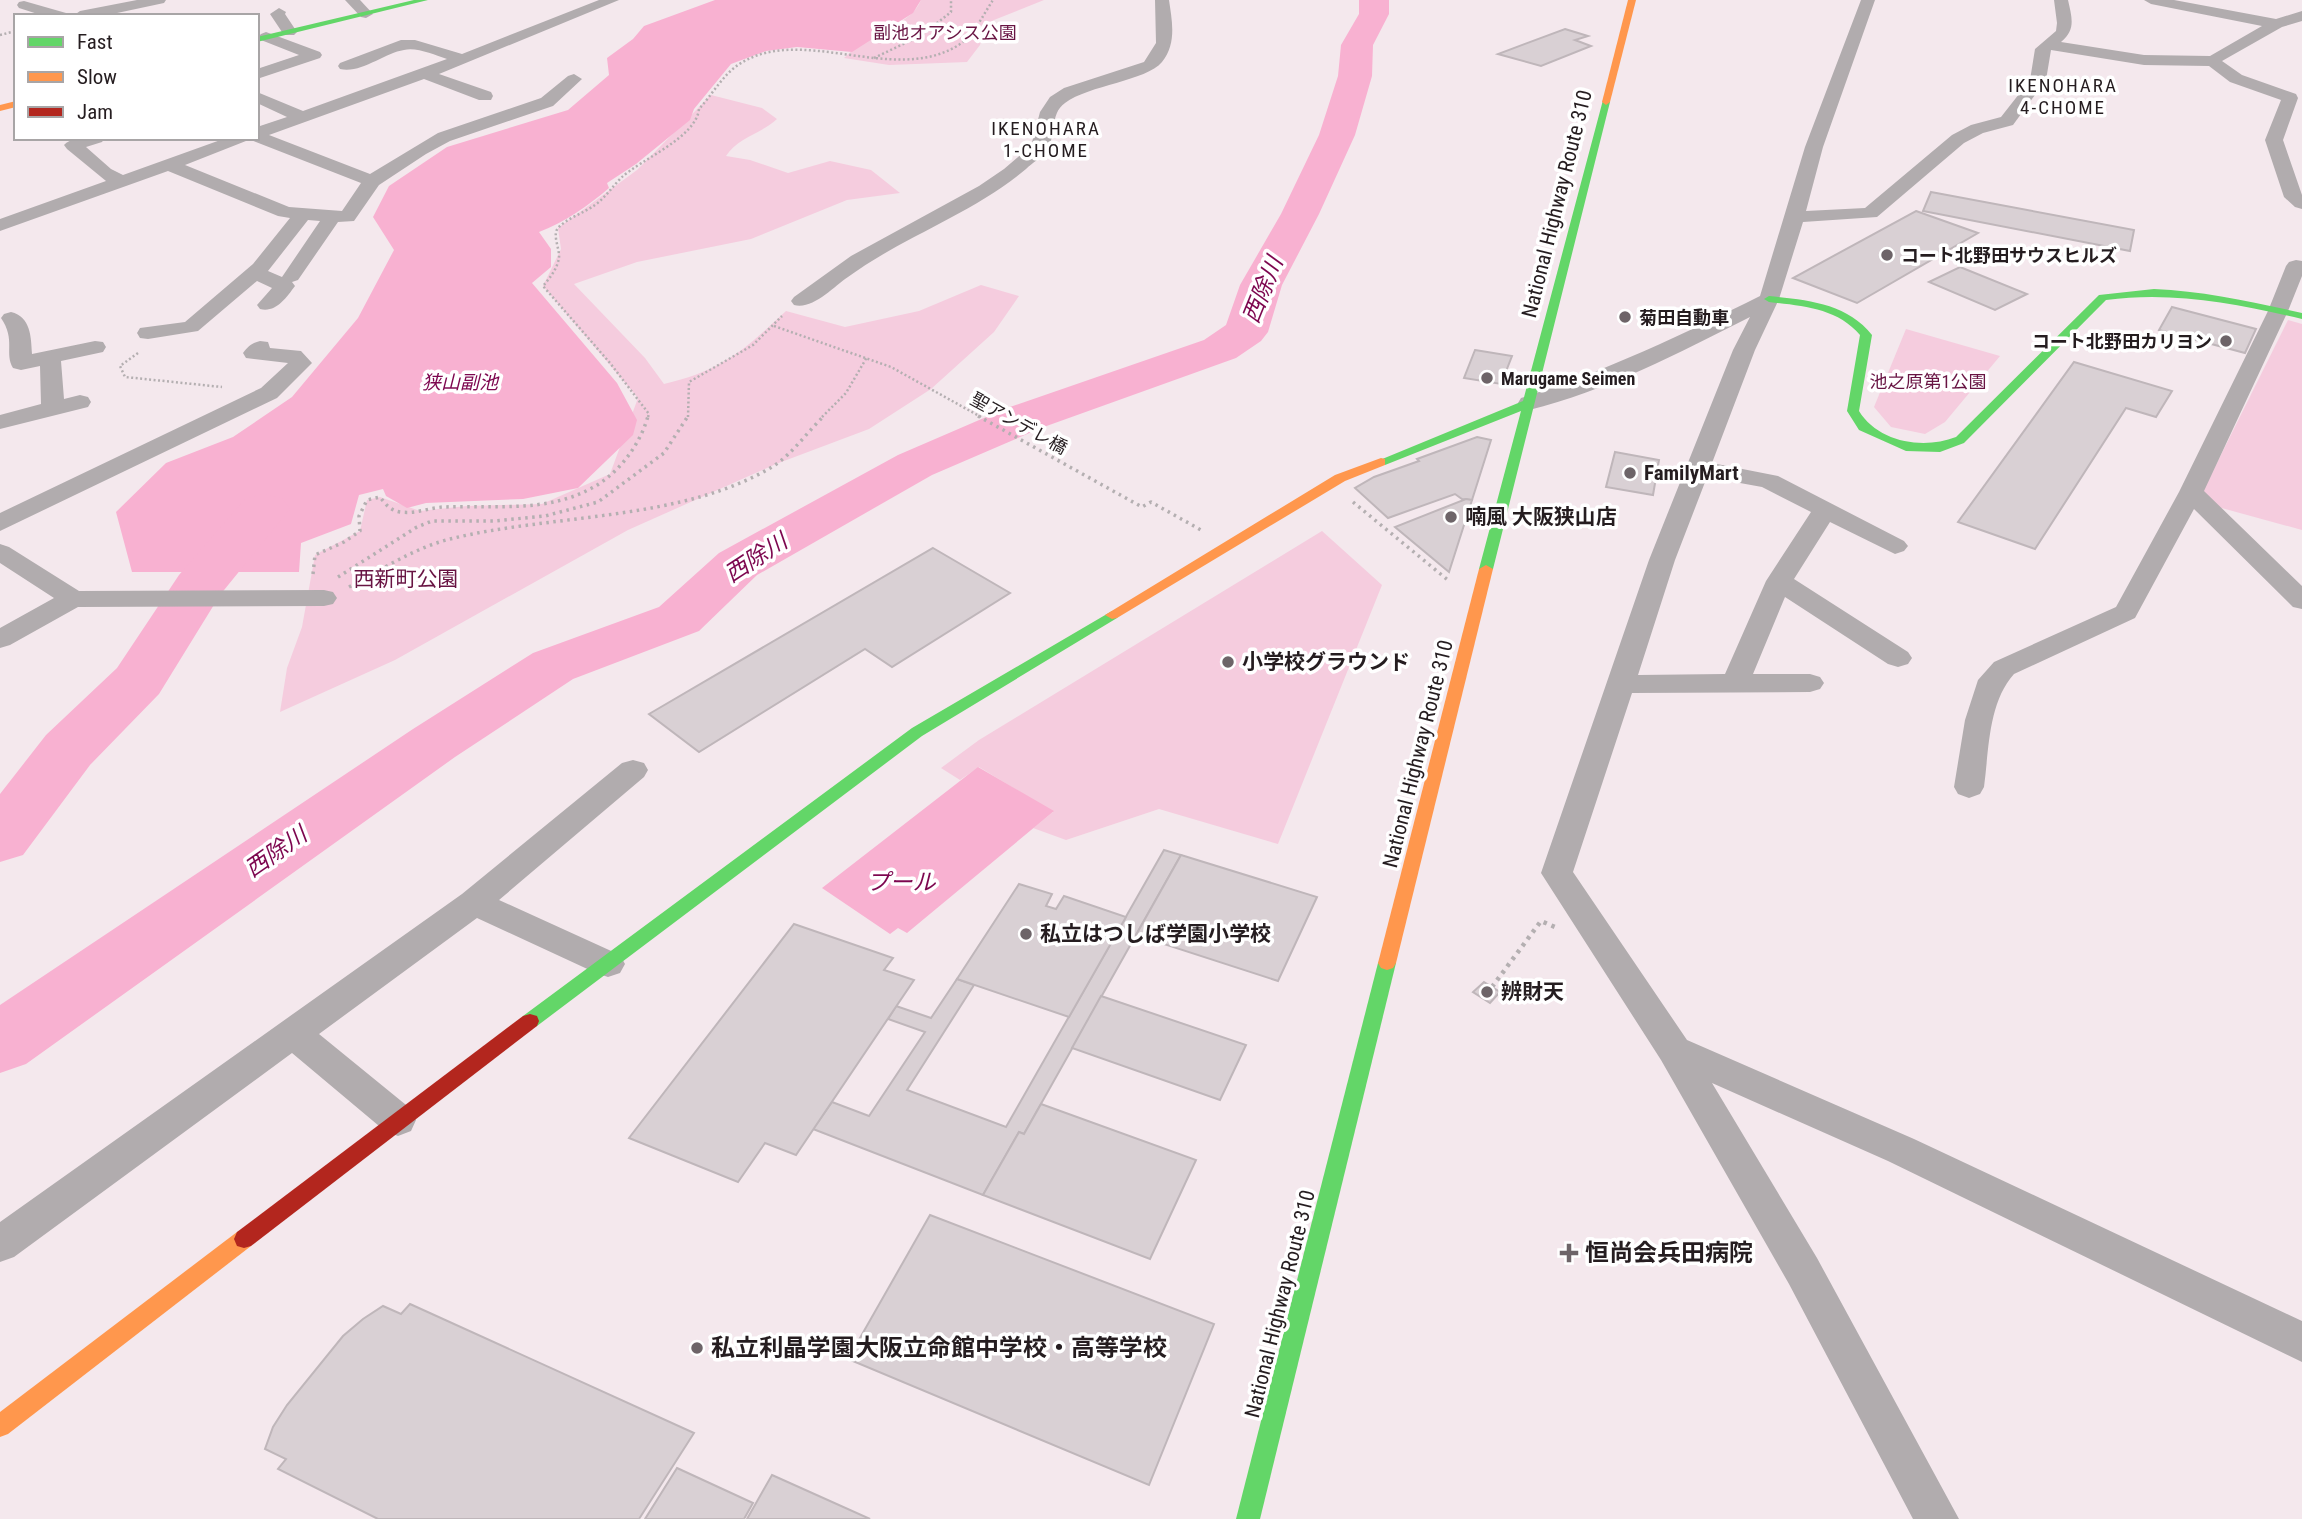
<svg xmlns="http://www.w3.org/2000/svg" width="2302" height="1519" font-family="'Roboto Condensed','Noto Sans JP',sans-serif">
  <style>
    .green { fill: #f5ccde }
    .water { fill: #f8b1d1 }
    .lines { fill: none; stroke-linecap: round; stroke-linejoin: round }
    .river { fill: #f8b1d1; fill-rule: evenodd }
    .building { fill: #d9d0d4; stroke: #bfb6ba; stroke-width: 2 }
    .path-far2 { stroke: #b4afb1; stroke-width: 2.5; stroke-dasharray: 2 2.5; stroke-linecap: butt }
    .path-far1 { stroke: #b4afb1; stroke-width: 3.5; stroke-dasharray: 2.5 4.5; stroke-linecap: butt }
    .path { stroke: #b4afb1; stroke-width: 4.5; stroke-dasharray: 3.5 5; stroke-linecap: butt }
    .street { fill: #b1acae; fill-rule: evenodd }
    .fast { fill: #63d668; fill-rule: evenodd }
    .slow { fill: #ff974d; fill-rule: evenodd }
    .jam { fill: #b3261e; fill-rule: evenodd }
    .poi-dot { fill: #6d6468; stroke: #fff; stroke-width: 2.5 }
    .labels { text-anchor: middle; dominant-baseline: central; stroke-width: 7; stroke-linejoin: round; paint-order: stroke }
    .far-park-label { font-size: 18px; fill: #681443; stroke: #fff }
    .far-poi-label { font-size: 18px; font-weight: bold; fill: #251d20; stroke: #fff; text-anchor: start }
    .far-street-label { font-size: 18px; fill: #251d20; stroke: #fff }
    .far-neighbourhood-label { font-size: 19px; letter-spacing: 2px; fill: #251d20; stroke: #fff }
    .far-water-label { font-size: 19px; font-style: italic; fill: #7d064f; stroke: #fff }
    .street-label { font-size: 21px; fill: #251d20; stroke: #fff }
    .poi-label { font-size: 21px; font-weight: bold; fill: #251d20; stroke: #fff; text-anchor: start }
    .park-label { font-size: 21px; fill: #681443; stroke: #fff }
    .water-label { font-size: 23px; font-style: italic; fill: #7d064f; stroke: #fff }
    .near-poi-label { font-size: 24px; font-weight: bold; fill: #251d20; stroke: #fff; text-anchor: start }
  </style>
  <rect width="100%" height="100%" fill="#f4e8ed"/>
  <g class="green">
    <path d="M921 0H1044L994 20 985 26 980 45 967 62 889 65 844 58C849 54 852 50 857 46 876 30 911 25 921 0Z"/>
    <path d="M711 95 762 108 777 119C761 134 738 137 726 156L750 160 788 173 830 161 871 170 900 193 847 200 751 239 637 262 574 284 645 358 664 384C723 370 743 351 786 311L845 327 919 311 981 285 1019 296 994 332 931 389 869 429 776 464 628 530 395 660 280 712 287 668 302 627 315 555 360 531 367 500 380 497 420 511 467 506 542 504 610 474 638 398 543 286 561 249 558 228 637 170Z"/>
    <path d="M2288 320 2302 324V530L2218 507 2202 493Z"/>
    <path d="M1906 329 2000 356 1945 422 1925 434 1891 427 1874 407Z"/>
    <path d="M1322 531 1382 585 1278 844 1159 809 1066 840 1033 828 1053 812 979 767 960 780 941 768 979 740Z"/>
  </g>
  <g class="water">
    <path d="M715 0H921L913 13 852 52 797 47 766 51 731 64 694 109 690 120 636 164 607 183 609 188C588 206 565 222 539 232L551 249V267L532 283 617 383 637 420 633 435 578 488 523 499 426 503 407 508 386 496 383 489 359 495 351 524 301 543 299 572H132L116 512 166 463 233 437 292 397 358 318 394 250 373 217 389 186 447 147 568 110 609 75 607 58 633 39 644 26Z"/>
    <path d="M978 767 1054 811 907 933 898 928 890 934 822 888Z"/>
  </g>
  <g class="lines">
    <g class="river">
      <path d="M1359 0H1389V14L1373 45 1372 76 1355 135 1319 214 1282 285 1268 332 1261 341 1236 358 1041 428 932 475 757 575 699 631 573 679 455 757 26 1064 0 1073V1005L413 729 533 653 659 607 719 553 898 455 1007 408 1204 340 1226 325 1240 285 1281 214 1319 135 1338 76 1341 45 1359 14Z"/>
      <path d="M264 494 282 498 290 509 220 595 159 694 90 765 23 855 0 862V794L46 735 117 668 179 575 246 498Z"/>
    </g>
  </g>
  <g class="building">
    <path d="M1565 29 1588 36 1575 40 1591 46 1541 66 1498 54Z"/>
    <path d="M1931 192 2134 230 2130 251 1923 211Z"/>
    <path d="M1916 211 1978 233 1857 303 1793 278Z"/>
    <path d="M1960 267 2027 294 1995 310 1929 282Z"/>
    <path d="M2172 307 2256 329 2245 353 2159 330Z"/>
    <path d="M1475 350 1512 356 1501 384 1464 378Z"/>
    <path d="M2074 362 2172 391 2156 417 2126 408 2035 549 1958 522Z"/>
    <path d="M1477 437 1491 440 1472 500 1462 499 1455 494 1388 518 1355 488 1374 477 1419 461 1417 459Z"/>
    <path d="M1615 452 1659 460 1653 495 1606 487Z"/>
    <path d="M1466 499 1472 500 1449 572 1395 527Z"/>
    <path d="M933 548 1010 593 892 667 865 649 699 752 649 714Z"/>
    <path d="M1164 850 1181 855 1024 1134 1019 1132 983 1195 813 1129 832 1102 869 1116 925 1032 888 1019 896 1006 931 1018 957 979 974 985 907 1090 1006 1127Z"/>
    <path d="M1181 855 1317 897 1278 981 1136 935Z"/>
    <path d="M1019 884 1052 894 1046 906 1056 909 1064 896 1126 917 1069 1017 957 979Z"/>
    <path d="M794 924 893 958 884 970 914 980 796 1155 765 1143 738 1182 629 1138Z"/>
    <path d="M1484 982 1500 992 1490 1003 1473 992Z"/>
    <path d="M1101 996 1246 1045 1220 1100 1072 1048Z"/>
    <path d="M1041 1104 1196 1160 1150 1259 983 1195 1019 1132 1024 1134Z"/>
    <path d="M930 1215 1214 1324 1149 1485 848 1359Z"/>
    <path d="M410 1304 694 1433 639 1519H378L278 1469 286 1459 265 1449 273 1427 287 1405 343 1336 363 1319 383 1306 401 1314Z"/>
    <path d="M677 1468 753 1503 744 1519H645Z"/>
    <path d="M772 1475 870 1519H747Z"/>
  </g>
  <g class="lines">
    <g class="path-far2">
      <path d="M0 35 16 31"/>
      <path d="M874 58 922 35 951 12V0"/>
      <path d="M774 326 891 367 981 417"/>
      <path d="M138 353 120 366 125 377 222 387"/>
      <path d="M648 417 649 414 610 363 543 286C550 278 557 269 559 258 560 249 552 235 558 228 567 218 584 213 595 205 606 197 612 187 621 178 641 159 696 138 699 109 711 96 723 75 738 65 799 23 892 85 957 46 973 37 983 15 993 0"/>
      <path d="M688 417 689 382 753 345 782 316"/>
      <path d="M822 417 846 393 867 357"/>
    </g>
    <g class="path-far1">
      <path d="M978 416 1142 507 1151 502 1201 530"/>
      <path d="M1353 502 1449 581"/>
      <path d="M313 574 315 555 344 542 360 531 359 516 367 500 380 497C386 505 391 511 401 512 415 514 429 508 443 507 492 505 545 513 590 489 618 475 640 445 648 416"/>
      <path d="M338 577 417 527 432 521H494L545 516 598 502 664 453 688 416"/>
      <path d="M349 587C381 570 414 548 450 539 550 514 686 521 775 465 793 453 808 431 824 416"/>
    </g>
    <path class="path" d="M1492 987 1541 921 1555 927"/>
    <g class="street">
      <path d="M137 0H166L164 3 103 16H73L80 11Z"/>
      <path d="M345 0H360L373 14 366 18 361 17Z"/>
      <path d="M599 0H619L439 74 491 92 493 96 491 100H479L424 79 269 135 370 174 438 133 541 98 568 76 574 74 582 79 553 106 450 141 426 154 379 185 354 221 338 222 298 280 292 282 295 286C286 298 276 313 260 309L257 305 272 288 257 281 198 331 148 339 140 338 137 333 140 328 185 322 253 264 290 218 278 216 168 171 0 231V219L106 181 67 149 64 145C74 135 91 138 105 138L102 142 86 147 111 169 123 175 226 138H257V127L287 117 257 103V92L303 111 447 59C434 55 417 47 404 50 384 53 361 74 340 69L338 66 340 63 401 40H415L462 54ZM251 139V140L361 183 342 211 289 207 185 165ZM308 220 320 221 282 277 268 271Z"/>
      <path d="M1155 0H1169C1172 21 1177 43 1162 62 1146 81 1089 85 1065 103 1049 114 1057 137 1046 151 1041 158 1032 163 1026 169 973 214 904 236 848 277 833 287 813 310 794 305L791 301 794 297 851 256 979 186 1004 169 1031 146 1040 112 1050 97 1064 88 1144 62 1156 43Z"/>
      <path d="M1861 0H1875L1823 147 1806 211 1865 208 1952 135 1971 125 2001 117 2030 80 2035 49 2056 31 2057 23 2054 0H2068C2072 18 2076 30 2061 42L2144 55 2210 56 2262 26 2151 4 2144 0H2174L2276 19 2302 11V21L2282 27 2222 61 2242 75 2296 94 2298 98 2283 140 2302 195V209L2295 207 2284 197 2265 140 2281 100 2230 82 2209 66 2144 65 2051 50 2046 80 2013 125 1983 133 1964 143 1877 217 1803 222 1779 299 1755 350 1712 463 1778 476 1904 541 1908 546 1904 551 1895 554 1830 522 1794 579 1908 652 1912 658 1908 664 1898 667 1888 664 1785 597 1753 674H1810L1820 677 1824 683 1820 689 1810 692 1632 693 1573 872 1687 1040 1914 1139 2302 1321V1362L1888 1161 1712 1083 1817 1258 1959 1519H1913L1789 1284 1661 1060 1541 873 1649 560 1733 350 1750 317C1679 353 1606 391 1529 410L1521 408 1518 403 1521 398C1604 372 1682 335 1760 296L1805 147ZM1707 477 1762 487 1811 512 1766 581 1725 674 1638 675 1675 560Z"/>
      <path d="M24 1 66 13 68 16H44L19 8 17 5 19 2Z"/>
      <path d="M279 8 286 12 285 14 297 32 294 35H284L270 14Z"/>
      <path d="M266 32 320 52 322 55 320 58 257 79V69L299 55 261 40 258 37 261 34Z"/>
      <path d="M2296 260 2302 261V276L2288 311 2204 491 2302 586V609L2293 607 2194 509 2135 618 2014 674C1988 703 1989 750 1984 787L1980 794 1969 798 1958 794 1954 787 1965 720 1978 680 1994 662 2116 607 2179 492 2268 311 2286 266 2289 262Z"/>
      <path d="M11 312C31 317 31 337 32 354L95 341 103 342 106 347 103 352 61 361 64 399 80 395 88 397 91 402 88 407 0 429V415L41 404 40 366 21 370 13 368C4 353 16 340 1 318L4 314Z"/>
      <path d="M260 341 268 342 270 348 301 351 312 363 277 398 0 531V513L261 388 288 363 246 358 243 353C248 346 252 343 260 341Z"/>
      <path d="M0 544 9 547 79 591 324 590 333 592 337 598 333 604 324 606 78 607 10 645 0 648V628L54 598 0 563Z"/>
      <path d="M633 760 644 763 648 770 644 777 499 900 620 955 625 964 620 973 608 977 596 973 477 918 319 1034 411 1109 416 1120 411 1131 398 1136 385 1131 292 1053 14 1257 0 1262V1222L462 894 622 763Z"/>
    </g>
    <g class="fast">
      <path d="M414 0H428L257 42V37Z"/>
      <path d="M1603 100 1610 102 1493 569 1486 573 1481 572 1479 569 1521 411 1385 465H1377L1375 462 1523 401Z"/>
      <path d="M2154 289C2204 291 2253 302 2302 313V319C2237 304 2174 291 2106 300L1964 443 1940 452 1906 451 1859 430 1847 411 1860 335C1837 308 1803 306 1769 302L1764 299 1769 296C1807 300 1847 303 1872 335L1859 411C1878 442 1923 450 1956 437L2099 295Z"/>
      <path d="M1112 611 1117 612 1119 615 1117 618 922 736 537 1026 530 1028 523 1026 521 1021 523 1016 912 728Z"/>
      <path d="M1387 956 1393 958 1396 963 1260 1519H1236L1378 963 1381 958Z"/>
    </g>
    <g class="slow">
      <path d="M1628 0H1636L1610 102 1606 105 1602 102Z"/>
      <path d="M16 101V107L0 111V105Z"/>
      <path d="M1381 458 1385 459V465L1345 481 1117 618 1112 619 1105 615 1335 475Z"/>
      <path d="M1486 565 1493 569 1396 963 1393 968 1387 970 1381 968 1378 963 1479 569Z"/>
      <path d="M244 1230 251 1232 254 1239 251 1246 8 1434 0 1437V1412L237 1232Z"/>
    </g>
    <path class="jam" d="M530 1014 537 1016 539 1021 537 1026 251 1246 244 1248 237 1246 234 1239 237 1232 523 1016Z"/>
  </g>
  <g class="poi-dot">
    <circle cx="1887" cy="255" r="7"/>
    <circle cx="1625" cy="317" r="7"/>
    <circle cx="2226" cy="341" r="7"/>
    <circle cx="1487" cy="378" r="7"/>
    <circle cx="1630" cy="473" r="7"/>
    <circle cx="1451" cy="517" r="7"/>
    <circle cx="1228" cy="662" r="7"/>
    <circle cx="1026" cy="934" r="7"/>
    <circle cx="1487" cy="992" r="7"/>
    <path d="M1565.5 1242.5h7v7h7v7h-7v7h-7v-7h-7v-7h7z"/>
    <circle cx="697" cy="1348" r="7"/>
  </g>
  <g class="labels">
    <g class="far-park-label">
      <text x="945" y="32">副池オアシス公園</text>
      <text x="1928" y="381">池之原第1公園</text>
    </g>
    <g class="far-poi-label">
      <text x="1901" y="255">コート北野田サウスヒルズ</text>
      <text x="1639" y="317">菊田自動車</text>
      <text x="2212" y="341" text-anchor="end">コート北野田カリヨン</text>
      <text x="1501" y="378">Marugame Seimen</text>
    </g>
    <g class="far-street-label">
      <text transform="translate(1019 423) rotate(29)">聖アンデレ橋</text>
    </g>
    <g class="far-neighbourhood-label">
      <text x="2063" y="85">IKENOHARA<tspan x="2063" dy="22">4-CHOME</tspan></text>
      <text x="1046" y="128">IKENOHARA<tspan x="1046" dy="22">1-CHOME</tspan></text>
    </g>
    <g class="far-water-label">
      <text x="460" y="382">狭山副池</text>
    </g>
    <g class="street-label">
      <text transform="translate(1557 204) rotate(-76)">National Highway Route 310</text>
      <text transform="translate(1418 754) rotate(-76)">National Highway Route 310</text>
      <text transform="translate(1280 1304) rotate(-76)">National Highway Route 310</text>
    </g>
    <g class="poi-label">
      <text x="1644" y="473">FamilyMart</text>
      <text x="1465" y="517">喃風 大阪狭山店</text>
      <text x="1242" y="662">小学校グラウンド</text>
      <text x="1040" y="934">私立はつしば学園小学校</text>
      <text x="1501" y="992">辨財天</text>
    </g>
    <g class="park-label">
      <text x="406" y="579">西新町公園</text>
    </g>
    <g class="water-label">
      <text transform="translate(1263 290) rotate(-68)">西除川</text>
      <text transform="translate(756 558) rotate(-33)">西除川</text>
      <text transform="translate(276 852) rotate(-35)">西除川</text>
      <text x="901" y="882">プール</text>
    </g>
    <g class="near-poi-label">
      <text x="1585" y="1253">恒尚会兵田病院</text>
      <text x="711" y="1348">私立利晶学園大阪立命館中学校・高等学校</text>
    </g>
  </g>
  <rect x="14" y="14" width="245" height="126" fill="#ffffff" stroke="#a8a5a6" stroke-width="2"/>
  <rect x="28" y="37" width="35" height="10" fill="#63d668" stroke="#a8a5a6" stroke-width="2"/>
  <text x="77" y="49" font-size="21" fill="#251d20">Fast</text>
  <rect x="28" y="72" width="35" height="10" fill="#ff974d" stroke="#a8a5a6" stroke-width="2"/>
  <text x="77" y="84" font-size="21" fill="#251d20">Slow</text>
  <rect x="28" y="107" width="35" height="10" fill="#b3261e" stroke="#a8a5a6" stroke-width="2"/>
  <text x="77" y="119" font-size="21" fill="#251d20">Jam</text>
</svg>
